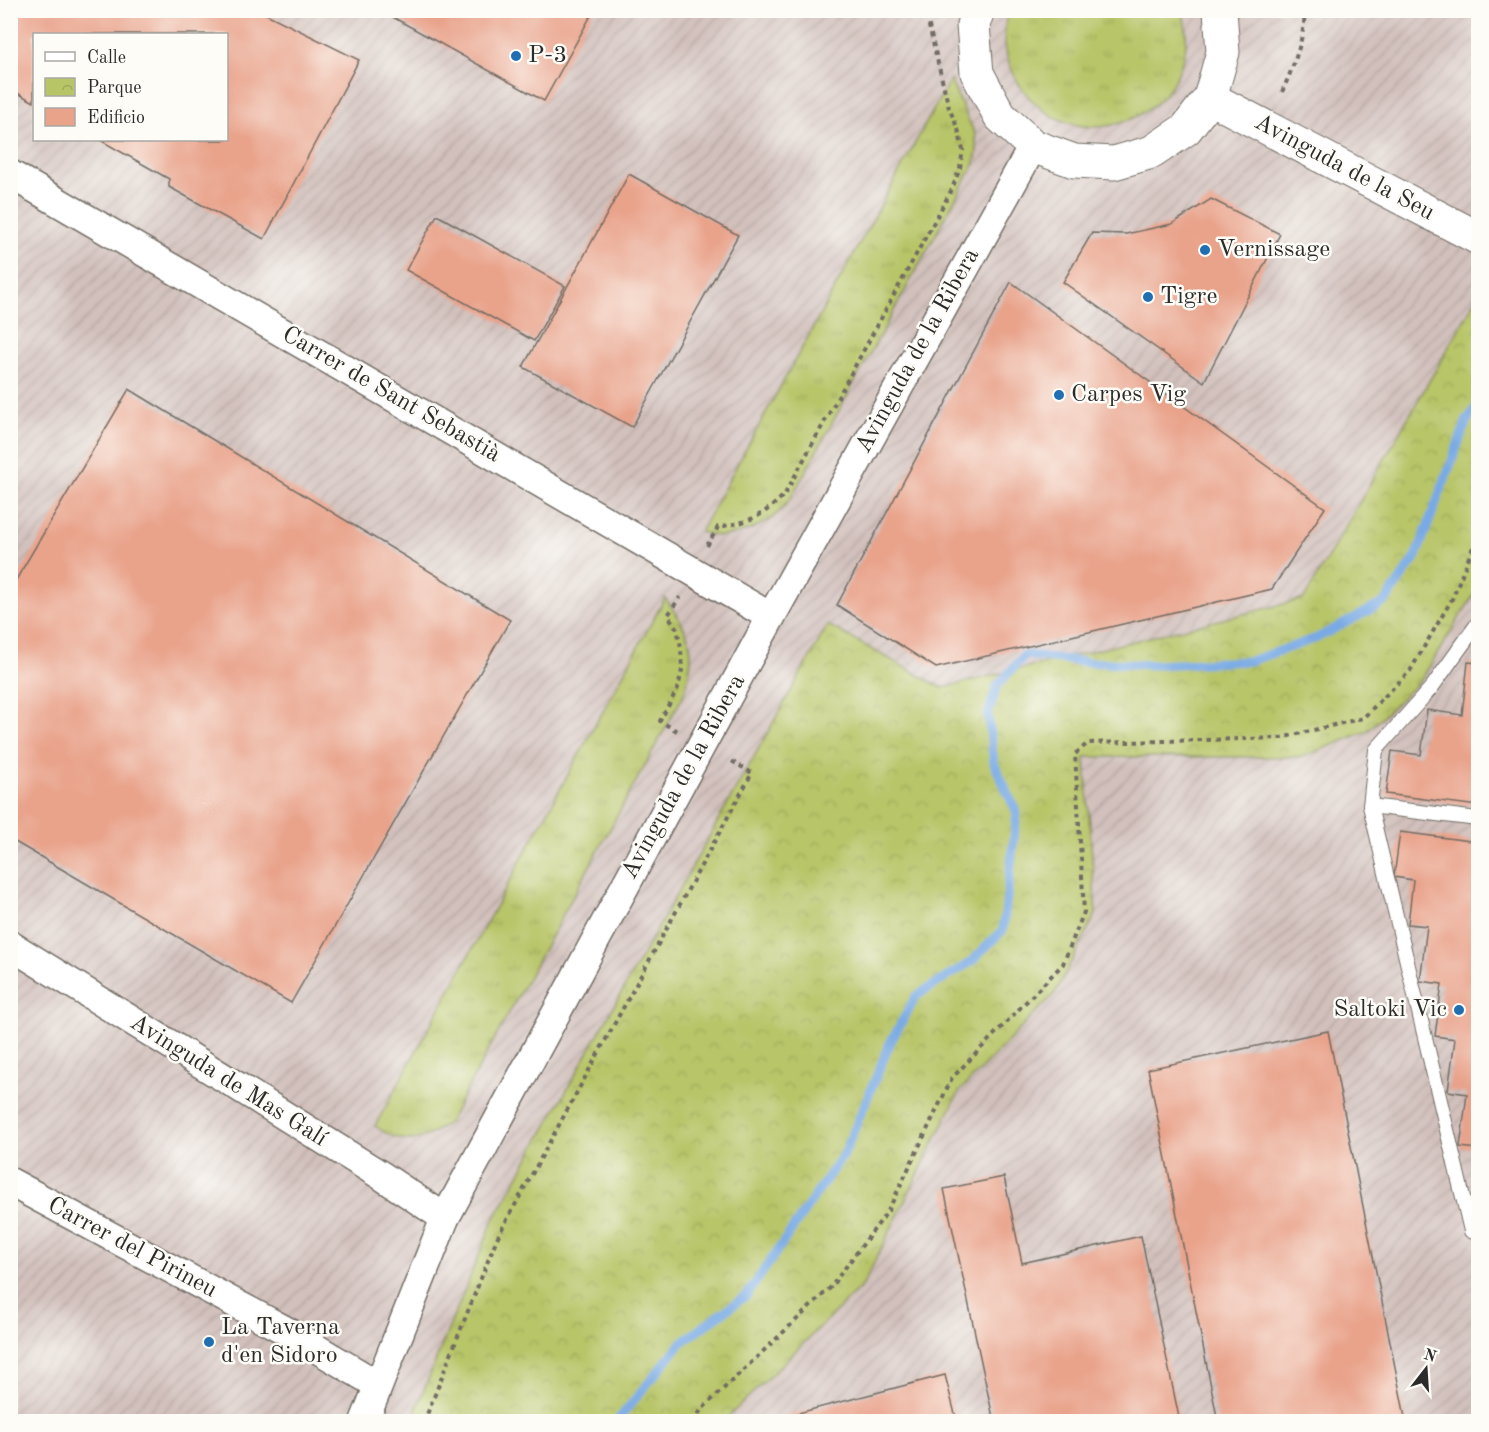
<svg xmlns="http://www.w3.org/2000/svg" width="1489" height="1432" font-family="'Old Standard TT',serif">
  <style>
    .industrial { fill: url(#industrial-furrows); fill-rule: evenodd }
    .grass { fill: url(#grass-tufts); stroke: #727849; stroke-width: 1.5 }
    .park { fill: url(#park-crowns); stroke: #727849; stroke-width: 1.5 }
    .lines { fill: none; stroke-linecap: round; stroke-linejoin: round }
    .stream { stroke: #79aae5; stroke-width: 9 }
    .building { fill: #e9a38b }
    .service-casing { stroke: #726c64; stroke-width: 16 }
    .minor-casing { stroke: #726c64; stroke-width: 31 }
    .tertiary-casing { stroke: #726c64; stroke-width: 35 }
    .path { stroke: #726c64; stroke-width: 4; stroke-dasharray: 4.5 4.5; stroke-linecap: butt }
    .service { stroke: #fff; stroke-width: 14 }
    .minor { stroke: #fff; stroke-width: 28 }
    .tertiary { stroke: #fff; stroke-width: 33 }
    .poi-dot { fill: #1f6fb2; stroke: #fdfcf7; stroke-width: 2 }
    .labels { text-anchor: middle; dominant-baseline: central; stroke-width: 5; stroke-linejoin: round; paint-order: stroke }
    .poi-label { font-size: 24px; fill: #2b2b2b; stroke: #fdfcf7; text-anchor: start }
    .street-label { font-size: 24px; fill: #2b2b2b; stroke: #fdfcf7 }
  </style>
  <defs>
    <pattern id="industrial-furrows" width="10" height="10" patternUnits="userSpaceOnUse" patternTransform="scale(1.5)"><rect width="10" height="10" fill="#d1c0bc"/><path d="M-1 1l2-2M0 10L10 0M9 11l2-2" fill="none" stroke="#b4a5a2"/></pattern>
    <pattern id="grass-tufts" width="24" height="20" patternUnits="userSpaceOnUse" patternTransform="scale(1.5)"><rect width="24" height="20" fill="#b8c567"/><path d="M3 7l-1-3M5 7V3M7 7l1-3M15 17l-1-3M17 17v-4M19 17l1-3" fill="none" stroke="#9ea95a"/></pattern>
    <pattern id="park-crowns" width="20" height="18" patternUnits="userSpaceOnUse" patternTransform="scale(1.5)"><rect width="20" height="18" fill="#b8c567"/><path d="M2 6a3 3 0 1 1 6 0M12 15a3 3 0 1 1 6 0" fill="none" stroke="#9ea95a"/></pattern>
  </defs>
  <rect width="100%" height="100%" fill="#fdfcf7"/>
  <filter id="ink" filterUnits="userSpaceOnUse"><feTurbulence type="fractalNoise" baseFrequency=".0167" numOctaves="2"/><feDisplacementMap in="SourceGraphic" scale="12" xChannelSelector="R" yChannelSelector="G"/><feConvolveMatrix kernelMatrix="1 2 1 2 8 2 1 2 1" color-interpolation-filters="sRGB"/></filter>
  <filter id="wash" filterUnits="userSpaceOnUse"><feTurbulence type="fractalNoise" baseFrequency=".008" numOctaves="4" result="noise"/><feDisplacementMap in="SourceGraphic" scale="24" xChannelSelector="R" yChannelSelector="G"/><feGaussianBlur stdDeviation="1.35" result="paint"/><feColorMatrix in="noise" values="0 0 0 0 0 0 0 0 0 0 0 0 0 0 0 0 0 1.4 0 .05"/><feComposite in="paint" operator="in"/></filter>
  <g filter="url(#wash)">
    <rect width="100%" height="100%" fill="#f6e4ce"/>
    <g class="industrial">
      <path d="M10 11H1478V296L1304 599 942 688 828 625 492 1223 411 1421H11ZM34 34H226V140H34Z"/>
      <path d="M1478 588V1421L724 1422 863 1285 960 1092 1055 993 1096 914 1085 757H1303L1367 731 1421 680Z"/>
    </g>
    <g class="grass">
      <path d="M1008 11H1182C1189 32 1187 53 1178 73 1159 115 1110 137 1066 122 1021 106 995 56 1008 11Z"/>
      <path d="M950 80 975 134 977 151 975 163 797 487C793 494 789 501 784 507 769 524 741 536 719 536 713 536 706 533 700 532Z"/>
      <path d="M665 598C692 634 698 652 683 696L449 1122C422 1143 404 1147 375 1126Z"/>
    </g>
    <path class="park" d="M1478 296V588L1421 680 1367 731 1303 757H1085L1096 914 1055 993 959 1092 863 1285 724 1421H411L492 1223 828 625 942 688 1304 599Z"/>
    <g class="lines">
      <path class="stream" d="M616 1422 682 1342 747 1295 845 1152 890 1043 916 996 971 962 1003 930 1017 813 994 763 988 715 997 686 1025 655 1086 662 1152 665 1250 661 1317 638 1385 602 1416 557 1467 420 1478 404"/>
    </g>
    <g id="blocks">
      <g class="building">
        <path d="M10 10H263L262 12 359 60 264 239 169 187V179L100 140H226V34H34V102L10 89Z"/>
        <path d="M380 10H594L544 101Z"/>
        <path d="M629 174 738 235 632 427 523 367Z"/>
        <path d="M1211 199 1280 234 1204 382 1063 282 1092 233 1126 234 1172 224Z"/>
        <path d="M437 215 565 286 534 341 406 270Z"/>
        <path d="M1011 282 1325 508 1272 589 936 668 837 605Z"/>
        <path d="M129 389 510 620 291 1003 10 839V590Z"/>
        <path d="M1468 662 1478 663V806L1386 794 1392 751 1421 755 1427 710 1462 715Z"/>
        <path d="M1400 832 1478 842V1149L1460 1147 1467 1094 1448 1091 1455 1039 1435 1036 1442 984 1420 981 1427 926 1408 924 1413 880 1394 877Z"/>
        <path d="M1328 1031 1406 1422H1218L1148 1069Z"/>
        <path d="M1004 1177 1022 1263 1141 1236 1180 1422H994L944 1189Z"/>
        <path d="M1477 1184H1478V1203H1475Z"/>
        <path d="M945 1375 957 1422H775V1419Z"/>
      </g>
    </g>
  </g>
  <g filter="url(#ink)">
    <use href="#blocks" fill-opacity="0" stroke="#726c64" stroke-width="1.5"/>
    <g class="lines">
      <defs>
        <g id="service">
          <path d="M1478 623 1432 687 1376 750 1370 806 1471 1231 1478 1233"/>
          <path d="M1370 806 1478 819"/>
        </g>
        <g id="minor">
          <path d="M10 174 771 617"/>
          <path d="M10 945 382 1176 445 1218"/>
          <path d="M10 1182 292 1334 378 1385"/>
          <path d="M364 1422 445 1218 771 617 1033 146"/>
        </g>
        <g id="tertiary">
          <path d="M978 10 973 25 977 73 1000 116 1033 146 1074 161 1114 163 1152 152 1186 129 1210 98 1223 52 1220 10"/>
          <path d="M1210 98 1478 238"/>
        </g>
      </defs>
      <use href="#service" class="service-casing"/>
      <use href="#minor" class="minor-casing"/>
      <use href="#tertiary" class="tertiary-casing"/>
      <g class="path">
        <path d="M1282 92C1294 65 1304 40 1305 10"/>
        <path d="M707 546 718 527C750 522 762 517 785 494L952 189 960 168 963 150 958 129 949 108 925 10"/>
        <path d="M677 731 660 721 678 688 682 670 681 647 677 629 668 615 680 597"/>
        <path d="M424 1422 497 1238 752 773 728 759"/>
        <path d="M693 1422 701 1410 830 1288 888 1211 952 1078 1063 964 1084 912 1075 754 1088 743 1281 738 1363 718 1410 671 1452 599 1478 535"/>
      </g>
      <use href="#service" class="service"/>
      <use href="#minor" class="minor"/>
      <use href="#tertiary" class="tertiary"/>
    </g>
  </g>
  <g class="poi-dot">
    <circle cx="516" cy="56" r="6"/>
    <circle cx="1205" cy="250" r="6"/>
    <circle cx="1148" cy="297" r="6"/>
    <circle cx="1059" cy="395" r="6"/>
    <circle cx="1459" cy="1010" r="6"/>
    <circle cx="209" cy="1342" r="6"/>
  </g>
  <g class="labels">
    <g class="poi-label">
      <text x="528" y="56">P-3</text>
      <text x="1217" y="250">Vernissage</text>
      <text x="1160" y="297">Tigre</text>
      <text x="1071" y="395">Carpes Vig</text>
      <text x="1447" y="1010" text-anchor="end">Saltoki Vic</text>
      <text x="221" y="1328">La Taverna<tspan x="221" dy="28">d'en Sidoro</tspan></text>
    </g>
    <g class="street-label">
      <text transform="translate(1344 168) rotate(28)">Avinguda de la Seu</text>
      <text transform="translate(918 351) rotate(-61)">Avinguda de la Ribera</text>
      <text transform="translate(391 395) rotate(30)">Carrer de Sant Sebastià</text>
      <text transform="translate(684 777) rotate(-61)">Avinguda de la Ribera</text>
      <text transform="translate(228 1081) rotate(32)">Avinguda de Mas Galí</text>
      <text transform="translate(132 1248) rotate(28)">Carrer del Pirineu</text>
    </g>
  </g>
  <rect width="1489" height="1432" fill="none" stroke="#fdfcf7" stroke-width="36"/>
  <rect x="33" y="33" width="195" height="108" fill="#fdfcf7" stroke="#a9a8a5" stroke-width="1.5"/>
  <rect x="45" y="52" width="30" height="9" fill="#ffffff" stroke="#a9a8a5" stroke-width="1.5"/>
  <text x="87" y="63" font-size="18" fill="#2b2b2b">Calle</text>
  <rect x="45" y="78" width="30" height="18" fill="url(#park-crowns)" stroke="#a9a8a5" stroke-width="1.5"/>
  <text x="87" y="93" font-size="18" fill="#2b2b2b">Parque</text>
  <rect x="45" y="108" width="30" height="18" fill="#e9a38b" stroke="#a9a8a5" stroke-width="1.5"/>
  <text x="87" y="123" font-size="18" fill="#2b2b2b">Edificio</text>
  <g transform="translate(1426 1369) rotate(17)" stroke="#fdfcf7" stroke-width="4.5" paint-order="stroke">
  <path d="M0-4.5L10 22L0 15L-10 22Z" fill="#2b2b2b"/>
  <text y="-9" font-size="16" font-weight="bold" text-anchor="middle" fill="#2b2b2b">N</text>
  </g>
</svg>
